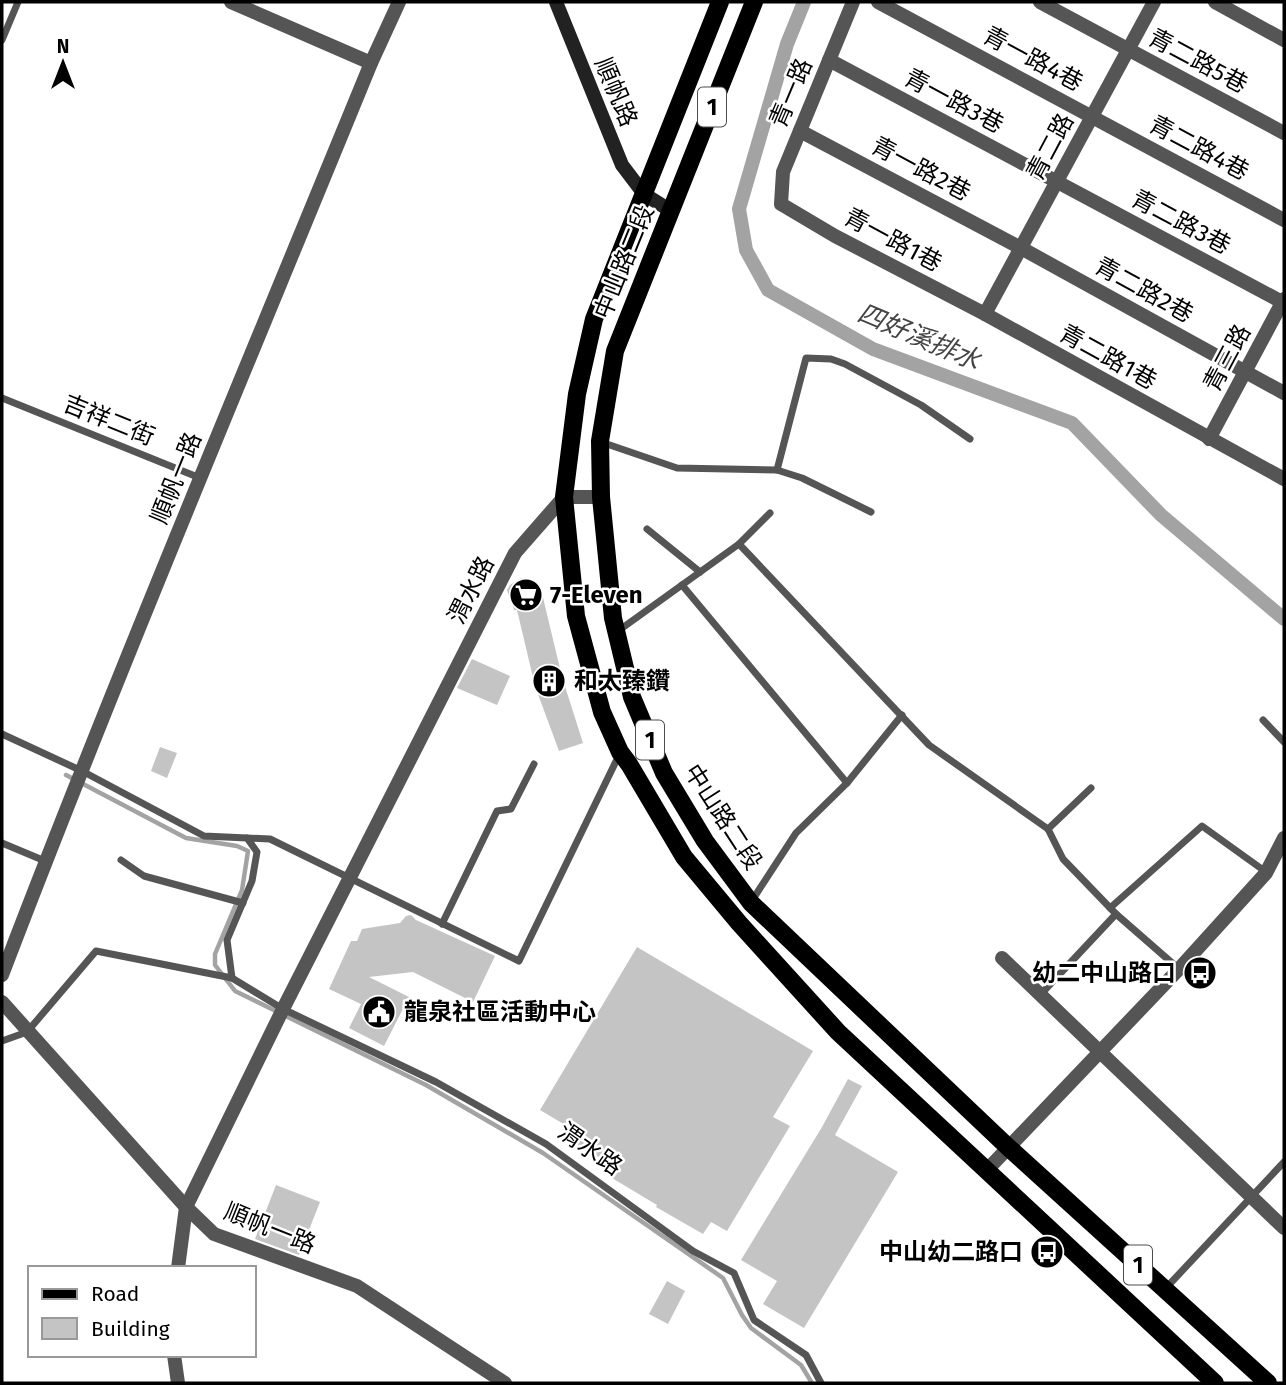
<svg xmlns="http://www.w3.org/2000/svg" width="1286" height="1385" font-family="'Fira Sans','Noto Sans TC',sans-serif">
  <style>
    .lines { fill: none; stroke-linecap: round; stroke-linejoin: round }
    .stream { stroke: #a3a3a3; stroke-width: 4.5 }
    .canal { stroke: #a3a3a3; stroke-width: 14 }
    .building { fill: #c4c4c4 }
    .lane { stroke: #555; stroke-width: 7 }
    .street { stroke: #555; stroke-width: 14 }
    .secondary { stroke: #222; stroke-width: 14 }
    .primary { stroke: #000; stroke-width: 18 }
    .labels { text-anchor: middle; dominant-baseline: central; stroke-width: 5; stroke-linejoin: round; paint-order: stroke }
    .shield { fill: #fff; stroke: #4c4c4c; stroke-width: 2 }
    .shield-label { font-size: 23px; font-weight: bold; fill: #000 }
    .street-label { font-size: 24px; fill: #000; stroke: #fff }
    .poi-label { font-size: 24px; font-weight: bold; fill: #000; stroke: #fff; text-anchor: start }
    .water-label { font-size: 26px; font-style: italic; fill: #444; stroke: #fff }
  </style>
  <rect width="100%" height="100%" fill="#fff"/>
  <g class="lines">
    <path class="stream" d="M66 775 186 838 237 846 248 851 242 890 215 954V965L235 991 426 1085 543 1153 723 1278 742 1315 751 1328 801 1365 812 1383"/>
    <path class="canal" d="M804 2 787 44 739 209 746 250 768 290 873 349 1072 423 1161 515 1284 619"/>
  </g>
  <g class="building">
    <path d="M521 578 533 579 540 585 562 677 583 743 559 751 535 686 517 610H514L507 590 510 585Z"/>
    <path d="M472 659 510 676 497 705 457 688Z"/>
    <path d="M160 747 177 753 167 778 151 771Z"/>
    <path d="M411 915 416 920 495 956 473 1002 413 972 369 977 409 997 384 1046 349 1028 361 1004 329 989 351 941H357L362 929 400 923 406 916Z"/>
    <path d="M637 947 813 1051 773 1117 790 1126 727 1231 711 1222 703 1234 656 1207 657 1205 612 1178 618 1168 576 1144 582 1135 540 1110Z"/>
    <path d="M848 1079 862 1086 835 1135 898 1172 804 1328 763 1304 777 1281 741 1260 822 1127Z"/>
    <path d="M276 1185 320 1202 299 1255 255 1239Z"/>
    <path d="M667 1281 685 1291 668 1324 649 1314Z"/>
  </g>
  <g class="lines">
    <g class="lane">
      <path d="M2 40 18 2"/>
      <path d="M2 398 200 478"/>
      <path d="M601 442 677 468 777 470 802 478 871 512"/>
      <path d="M777 470 806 358 831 359 845 364 921 405 970 439"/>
      <path d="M647 529 700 572"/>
      <path d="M739 544 770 513"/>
      <path d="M682 585 847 783"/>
      <path d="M618 631 739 544 929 745 1048 829 1063 859 1116 914 1179 969"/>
      <path d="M1263 720 1284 742"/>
      <path d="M2 734 82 771 204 836 247 838 257 852 252 881 227 940 232 978"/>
      <path d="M1048 829 1091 788"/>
      <path d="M247 838 270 839 519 961 620 753"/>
      <path d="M2 843 45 861"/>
      <path d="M121 860 144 876 243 903"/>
      <path d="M751 902 796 833 847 783 902 715"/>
      <path d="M1110 908 1202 826 1266 872"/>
      <path d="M442 924 497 811 511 809 534 764"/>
      <path d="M1041 994 1116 914"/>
      <path d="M2 1041 27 1032 96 951 232 978 283 1009 436 1082 546 1144 693 1251 734 1273 754 1320 806 1355 821 1383"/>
      <path d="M1165 1289 1284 1162"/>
    </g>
    <g class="street">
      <path d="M231 2 371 63"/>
      <path d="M853 2 783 172 781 204 835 236 985 314 1284 479"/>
      <path d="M878 2 1284 220"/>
      <path d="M1040 2 1284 133"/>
      <path d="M1215 2 1284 40"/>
      <path d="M829 60 1284 303"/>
      <path d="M800 131 1021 248 1284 393"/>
      <path d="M985 314 1154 2"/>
      <path d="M1209 439 1284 299"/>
      <path d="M1002 958 1284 1228"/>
      <path d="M2 975C119 669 247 366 371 63L399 2"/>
      <path d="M2 1002 186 1207 214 1234 357 1286 505 1383"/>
      <path d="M986 1171 1179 969 1266 873 1284 838"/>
      <path d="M178 1268 186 1207 283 1009 515 553 564 497H601"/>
      <path d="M174 1355 178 1383"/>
    </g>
    <path class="secondary" d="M556 2 622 165 644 194 671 211"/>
    <g class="primary">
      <path d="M720 2 594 319 577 394 564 497 576 616 602 712 620 752 629 764 684 857 739 923 838 1032 1215 1383"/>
      <path d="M754 2 615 351 600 441 601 497 613 618 632 697 664 773 705 841 751 903 1008 1147 1268 1383"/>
    </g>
  </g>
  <defs>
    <symbol id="supermarket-disc" viewBox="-11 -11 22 22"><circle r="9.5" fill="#000" stroke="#fff"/><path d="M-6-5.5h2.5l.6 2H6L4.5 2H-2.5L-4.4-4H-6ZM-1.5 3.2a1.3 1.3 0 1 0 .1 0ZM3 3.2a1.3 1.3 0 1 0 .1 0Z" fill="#fff"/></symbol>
    <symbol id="building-disc" viewBox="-11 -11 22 22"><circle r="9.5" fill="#000" stroke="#fff"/><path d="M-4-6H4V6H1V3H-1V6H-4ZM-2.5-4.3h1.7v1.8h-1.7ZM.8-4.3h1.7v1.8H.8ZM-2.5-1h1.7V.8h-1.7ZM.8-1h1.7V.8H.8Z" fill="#fff"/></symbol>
    <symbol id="bus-disc" viewBox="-11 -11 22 22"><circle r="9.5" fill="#000" stroke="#fff"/><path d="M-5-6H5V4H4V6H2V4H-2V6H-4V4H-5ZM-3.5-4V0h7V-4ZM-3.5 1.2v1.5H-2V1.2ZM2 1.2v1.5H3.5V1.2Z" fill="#fff"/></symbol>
    <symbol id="civic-disc" viewBox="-11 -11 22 22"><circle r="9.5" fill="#000" stroke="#fff"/><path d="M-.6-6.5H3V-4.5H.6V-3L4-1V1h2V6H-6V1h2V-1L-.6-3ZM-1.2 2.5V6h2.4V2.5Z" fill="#fff"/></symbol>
  </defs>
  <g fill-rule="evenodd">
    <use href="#supermarket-disc" x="507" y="576" width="38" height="38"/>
    <use href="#building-disc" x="530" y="662" width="38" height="38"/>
    <use href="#bus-disc" x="1181" y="954" width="38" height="38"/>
    <use href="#civic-disc" x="360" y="993" width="38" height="38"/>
    <use href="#bus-disc" x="1028" y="1233" width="38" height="38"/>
  </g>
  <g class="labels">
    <g class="shield">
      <rect x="698" y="87.5" width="28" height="39" rx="5"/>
      <rect x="636" y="720.5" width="28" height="39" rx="5"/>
      <rect x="1124" y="1245.5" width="28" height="39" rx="5"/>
    </g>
    <g class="shield-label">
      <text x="712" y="107">1</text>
      <text x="650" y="740">1</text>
      <text x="1138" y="1265">1</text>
    </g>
    <g class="street-label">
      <text transform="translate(1033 59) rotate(28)">青一路4巷</text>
      <text transform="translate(1198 61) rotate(28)">青二路5巷</text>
      <text transform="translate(616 92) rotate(67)">順帆路</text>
      <text transform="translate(791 93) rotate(-67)">青一路</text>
      <text transform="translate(954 101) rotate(28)">青一路3巷</text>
      <text transform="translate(1050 147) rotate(-62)">青二路</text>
      <text transform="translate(1199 148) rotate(28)">青二路4巷</text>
      <text transform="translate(921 169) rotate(28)">青一路2巷</text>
      <text transform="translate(1181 222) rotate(28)">青二路3巷</text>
      <text transform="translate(893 240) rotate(28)">青一路1巷</text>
      <text transform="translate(624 262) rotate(-68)">中山路二段</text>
      <text transform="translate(1144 290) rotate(29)">青二路2巷</text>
      <text transform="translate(1108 357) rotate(29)">青二路1巷</text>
      <text transform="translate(1227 358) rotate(-62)">青三路</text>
      <text transform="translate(109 420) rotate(22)">吉祥二街</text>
      <text transform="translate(176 478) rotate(-68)">順帆一路</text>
      <text transform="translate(471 590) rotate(-63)">渭水路</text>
      <text transform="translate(723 817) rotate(57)">中山路二段</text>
      <text transform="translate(590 1149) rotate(35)">渭水路</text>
      <text transform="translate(270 1228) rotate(22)">順帆一路</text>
    </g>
    <g class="poi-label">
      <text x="550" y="595">7-Eleven</text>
      <text x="574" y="681">和太臻鑽</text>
      <text x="1176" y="973" text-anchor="end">幼二中山路口</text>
      <text x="404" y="1012">龍泉社區活動中心</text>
      <text x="1023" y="1252" text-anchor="end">中山幼二路口</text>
    </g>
    <g class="water-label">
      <text transform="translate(919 337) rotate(23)">四好溪排水</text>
    </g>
  </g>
  <rect width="1286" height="1385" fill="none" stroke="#000000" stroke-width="7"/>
  <rect x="28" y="1266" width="228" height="91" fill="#ffffff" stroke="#999999" stroke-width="2"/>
  <rect x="42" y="1289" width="35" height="10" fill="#000000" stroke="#999999" stroke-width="2"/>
  <text x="91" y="1301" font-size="21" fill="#000000">Road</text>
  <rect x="42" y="1318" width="35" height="21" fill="#c4c4c4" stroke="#999999" stroke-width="2"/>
  <text x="91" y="1336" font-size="21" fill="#000000">Building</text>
  <g transform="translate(63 63)" stroke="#ffffff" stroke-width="5" paint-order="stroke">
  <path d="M0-5L12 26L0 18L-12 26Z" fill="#000000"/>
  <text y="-10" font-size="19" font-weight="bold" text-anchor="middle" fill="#000000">N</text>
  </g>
</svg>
